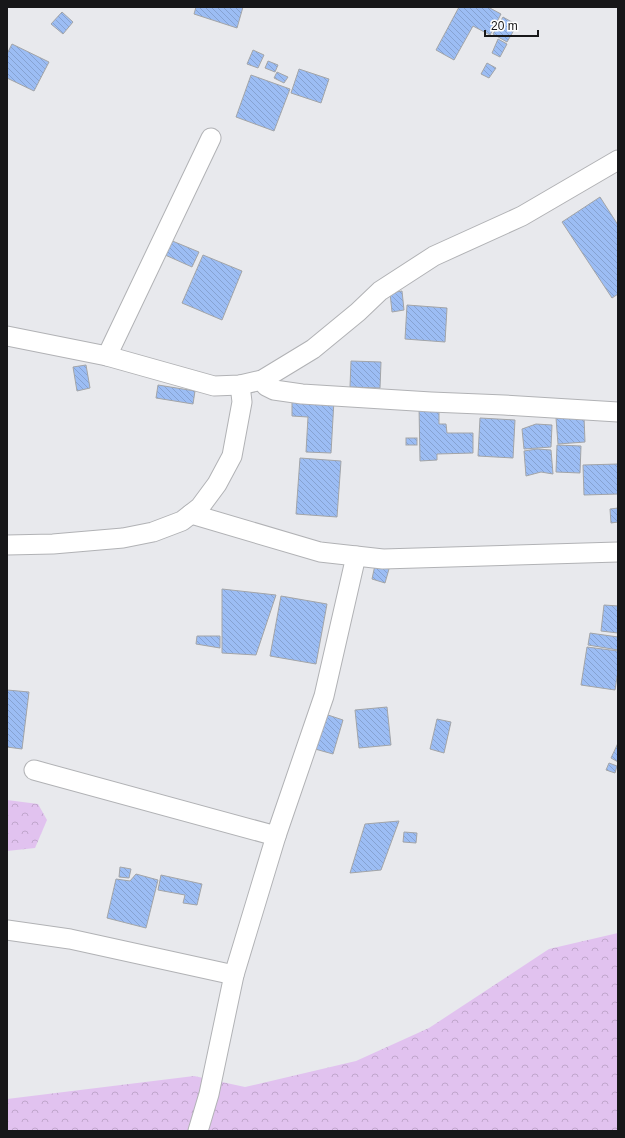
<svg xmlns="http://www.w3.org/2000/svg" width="625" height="1138" font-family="Arial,sans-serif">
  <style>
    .forest { fill: url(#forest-crowns) }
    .building { fill: url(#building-back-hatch); stroke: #a3a5a8 }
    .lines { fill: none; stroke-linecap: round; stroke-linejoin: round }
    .minor-casing { stroke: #b1b2b5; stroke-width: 21 }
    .minor { stroke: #fff; stroke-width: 19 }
  </style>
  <defs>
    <pattern id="forest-crowns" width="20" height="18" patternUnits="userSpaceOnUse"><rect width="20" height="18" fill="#e1c2ef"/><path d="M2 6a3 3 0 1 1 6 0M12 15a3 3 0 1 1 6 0" fill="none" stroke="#c0a6cc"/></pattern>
    <pattern id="building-back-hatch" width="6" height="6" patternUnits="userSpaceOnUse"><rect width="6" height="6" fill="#9cbdf4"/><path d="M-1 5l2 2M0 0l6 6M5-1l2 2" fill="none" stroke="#86a2d1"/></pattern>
  </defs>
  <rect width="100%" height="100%" fill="#e8e9ed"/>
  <g class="forest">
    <path d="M7 800 38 804 47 820 35 848 7 851Z"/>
    <path d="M618 933V1131H7V1099L194 1076 245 1087 356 1061 429 1028 549 949Z"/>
  </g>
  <g class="building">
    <path d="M196 7H243L237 28 194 14Z"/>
    <path d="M459 7H488L501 14 490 35 473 26 454 60 436 50Z"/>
    <path d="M62 12 73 22 63 34 51 24Z"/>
    <path d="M503 17 517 25 507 42 493 34Z"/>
    <path d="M498 39 507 44 500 57 492 53Z"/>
    <path d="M12 44 49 62 34 91 7 78V54Z"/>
    <path d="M253 50 264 55 258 68 247 64Z"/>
    <path d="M268 61 278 65 275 72 265 68Z"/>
    <path d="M487 63 496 68 489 78 481 74Z"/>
    <path d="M299 69 329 79 321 103 291 93Z"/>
    <path d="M277 72 288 77 284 83 274 78Z"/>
    <path d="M251 75 290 89 274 131 236 117Z"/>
    <path d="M600 197 618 225V294L612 298 562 222Z"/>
    <path d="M170 240 199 252 192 267 163 254Z"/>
    <path d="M203 255 242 271 222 320 182 303Z"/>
    <path d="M402 291 404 310 392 312 390 293Z"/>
    <path d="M407 305 447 308 445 342 405 339Z"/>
    <path d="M351 361 381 362 380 388 350 387Z"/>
    <path d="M86 365 90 388 77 391 73 367Z"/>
    <path d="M158 385 195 391 193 404 156 398Z"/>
    <path d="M292 399 334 400 331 453 306 452 308 417 292 416Z"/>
    <path d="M419 406H439V424H446L447 433H473V453L437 454V460L420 461Z"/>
    <path d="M584 417 585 442 558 444 556 418Z"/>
    <path d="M480 418 515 420 513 458 478 456Z"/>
    <path d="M536 424 552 425 551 447 524 449 522 429Z"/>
    <rect x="406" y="438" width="11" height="7"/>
    <path d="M557 445 581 446 580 473 556 472Z"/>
    <path d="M537 449 551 450 553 474 541 472 526 476 524 451Z"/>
    <path d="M300 458 341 461 337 517 296 514Z"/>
    <path d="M618 464V494L584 495 583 465Z"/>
    <path d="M618 508V522L611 523 610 509Z"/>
    <path d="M375 565 389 569 385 583 372 579Z"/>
    <path d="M222 589 276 595 256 655 222 653Z"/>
    <path d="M281 596 327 604 316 664 270 656Z"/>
    <path d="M604 605 618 606V633L601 631Z"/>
    <path d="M590 633 618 637V650L588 645Z"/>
    <path d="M197 636H220V648L196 644Z"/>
    <path d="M587 647 618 651V671L615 690 581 685Z"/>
    <path d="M7 690 29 692 22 749 7 747Z"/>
    <path d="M387 707 391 745 359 748 355 710Z"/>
    <path d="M325 714 343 720 333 754 315 749Z"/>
    <path d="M437 719 451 722 444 753 430 749Z"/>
    <path d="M618 743V762L611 758Z"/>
    <path d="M609 763 617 766 615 773 606 770Z"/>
    <path d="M399 821 381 870 350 873 365 824Z"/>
    <path d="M404 832 417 833 416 843 403 842Z"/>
    <path d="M120 867 131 869 129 878 119 877Z"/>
    <path d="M136 874 158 880 146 928 107 918 116 879 130 881Z"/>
    <path d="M161 875 202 884 197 905 183 903 185 895 158 890Z"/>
  </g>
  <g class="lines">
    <defs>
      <g id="minor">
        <path d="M7 336 107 356 214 386 240 385 262 380 313 349 358 312 380 291 434 256 522 216 618 160"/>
        <path d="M107 356 211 138"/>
        <path d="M262 380 266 386 274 390 302 394 431 402 504 405 618 412"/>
        <path d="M191 514 320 552 383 559 618 552"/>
        <path d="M7 545 53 544 123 538 153 532 182 521 200 507 217 484 232 456 242 402 240 385"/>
        <path d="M34 770 276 836"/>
        <path d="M7 930 70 939 234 975"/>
        <path d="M198 1131 209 1094 234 975 276 836 324 696 356 556"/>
      </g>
    </defs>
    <use href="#minor" class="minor-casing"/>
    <use href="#minor" class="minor"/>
  </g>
  <rect width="625" height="1138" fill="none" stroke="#171719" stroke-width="16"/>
  <path d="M485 30v6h53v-6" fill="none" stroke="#171719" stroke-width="2"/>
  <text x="491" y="30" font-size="12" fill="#171719" stroke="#ffffff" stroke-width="3" paint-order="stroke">20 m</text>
</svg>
